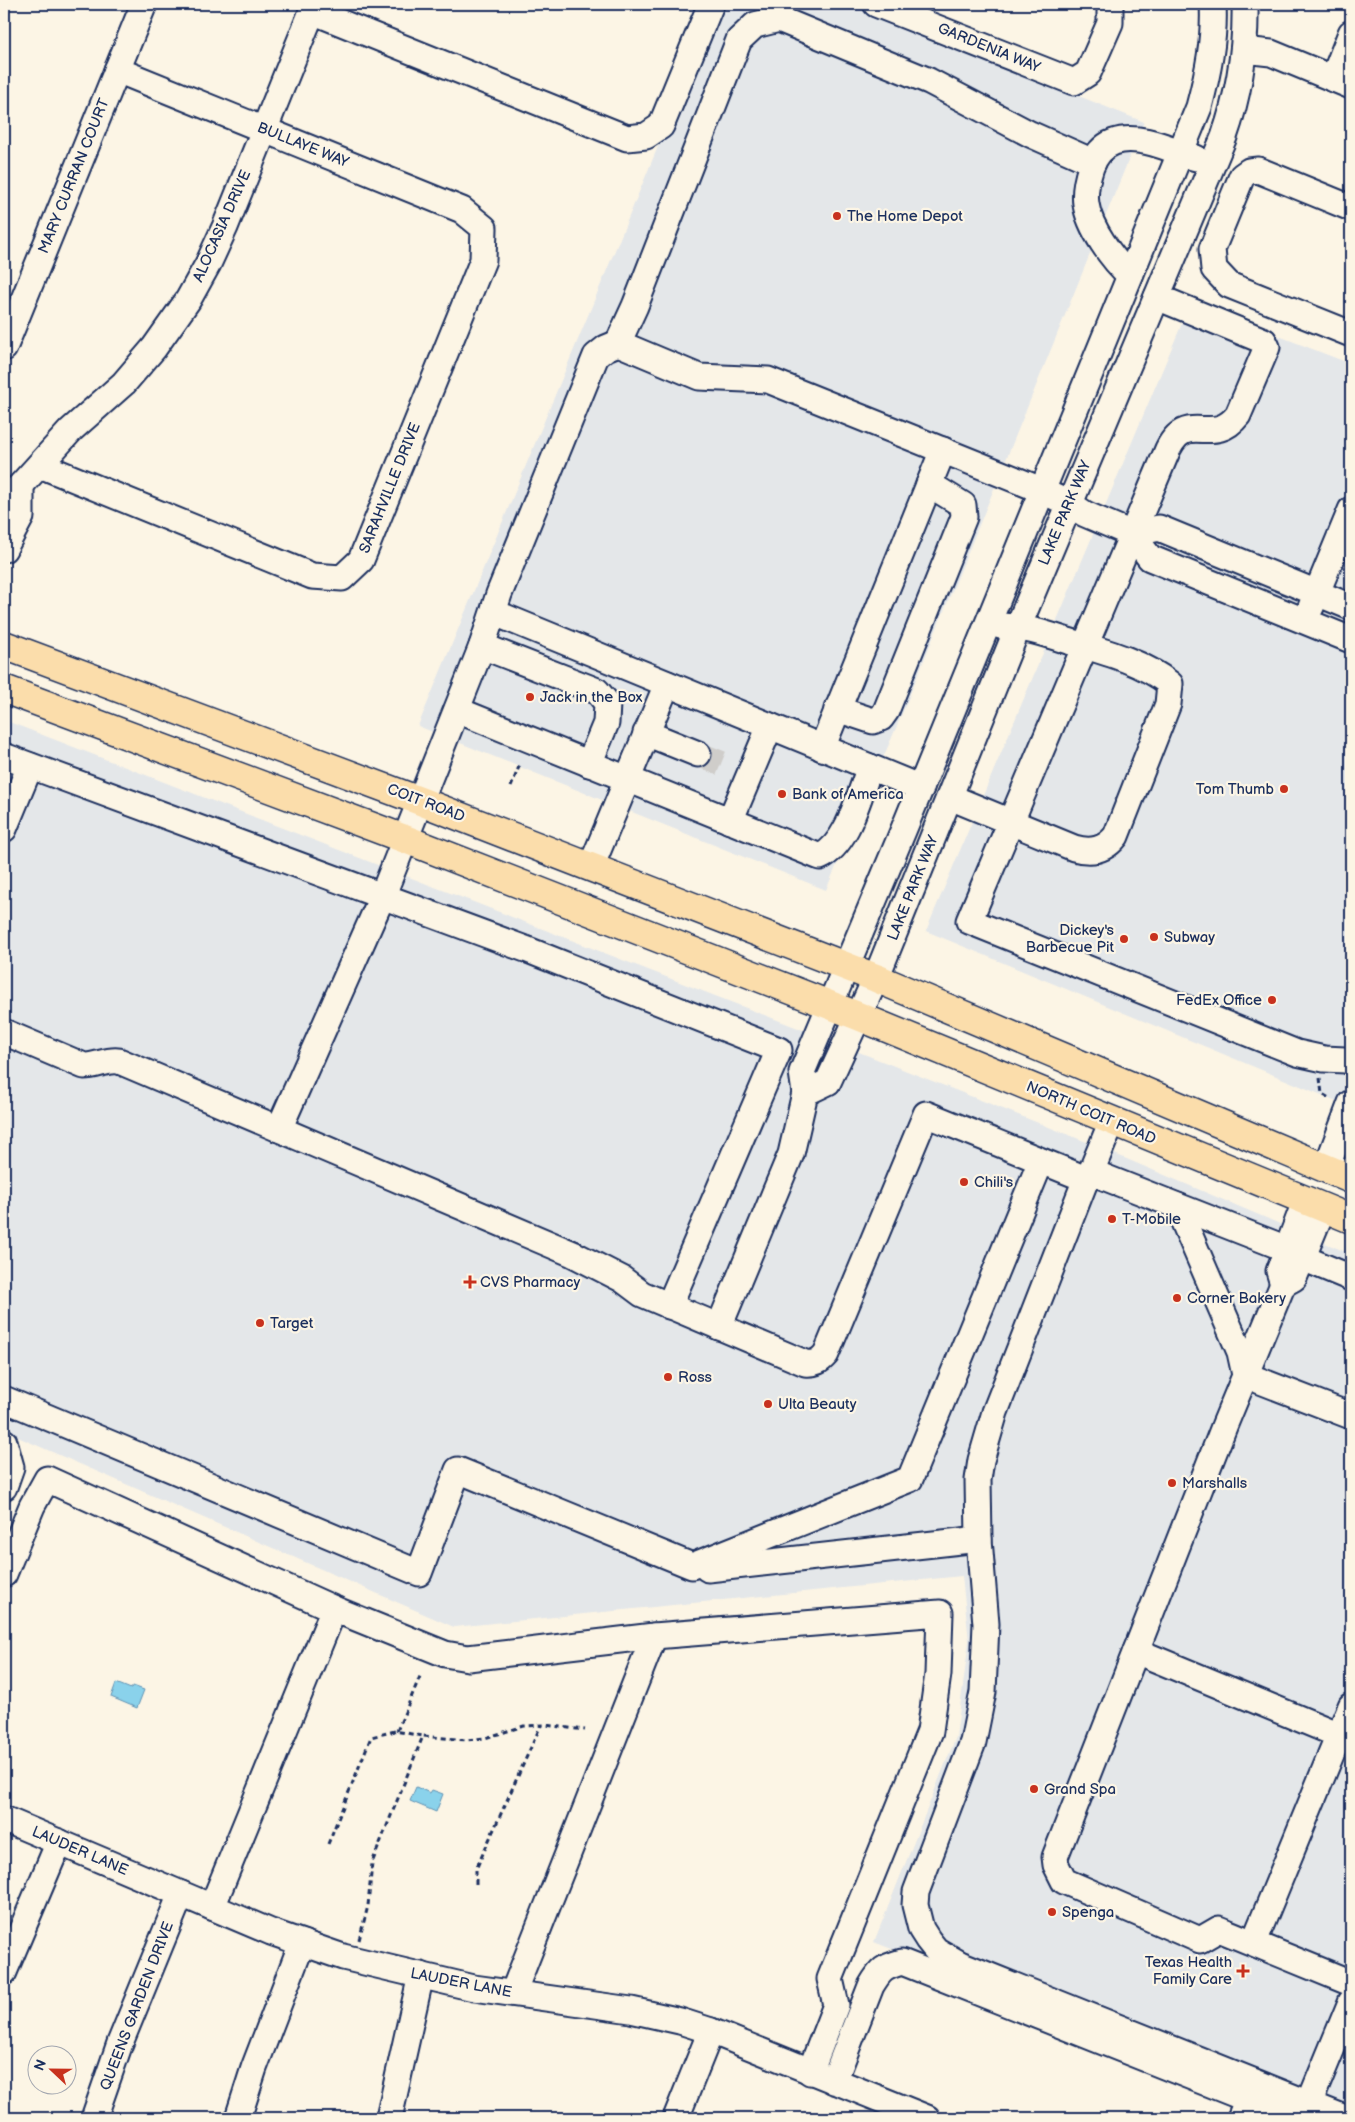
<svg xmlns="http://www.w3.org/2000/svg" width="1355" height="2122" font-family="'Balsamiq Sans',sans-serif">
  <style>
    .built { fill: #e4e7e9 }
    .water { fill: #8ad2eb; stroke: #5e91b3 }
    .lines { fill: none; stroke-linecap: round; stroke-linejoin: round }
    .minor-tunnel { stroke: #cfcdca; stroke-width: 25; stroke-dasharray: 25 12; stroke-linecap: butt }
    .minor-casing { stroke: #1b2f5e; stroke-width: 29 }
    .major-casing { stroke: #1b2f5e; stroke-width: 31 }
    .path { stroke: #1b2f5e; stroke-width: 3; stroke-dasharray: 5 4; stroke-linecap: butt }
    .minor { stroke: #fcf5e5; stroke-width: 25 }
    .major { stroke: #fbddab; stroke-width: 28 }
    .poi-dot { fill: #c8321e; stroke: #fcf5e5; stroke-width: 2 }
    .labels { text-anchor: middle; dominant-baseline: central; stroke-width: 4.5; stroke-linejoin: round; paint-order: stroke }
    .street-label { font-size: 15px; fill: #1b2f5e; stroke: #fcf5e5 }
    .poi-label { font-size: 15px; fill: #1b2f5e; stroke: #fcf5e5; text-anchor: start }
  </style>
  <rect width="100%" height="100%" fill="#fcf5e5"/>
  <filter id="ink" filterUnits="userSpaceOnUse"><feTurbulence type="fractalNoise" baseFrequency=".02" numOctaves="2"/><feDisplacementMap in="SourceGraphic" scale="10" xChannelSelector="R" yChannelSelector="G"/><feConvolveMatrix kernelMatrix="1 2 1 2 8 2 1 2 1" color-interpolation-filters="sRGB"/></filter>
  <g filter="url(#ink)">
    <g class="built">
      <path d="M717 4H847L1144 122 899 721 826 890 418 726Z"/>
      <path d="M1191 302 1351 364V1107L926 931Z"/>
      <path d="M4 720 798 1028 1084 1141 1351 1254V2088L1339 2118H1315L874 1942 956 1737 969 1641 962 1576 454 1627 4 1431Z"/>
    </g>
    <g class="water">
      <path d="M116 1683 131 1689 133 1686 144 1690 137 1708 111 1697Z"/>
      <path d="M416 1787 430 1793 432 1790 443 1794 436 1812 410 1801Z"/>
    </g>
    <g class="lines">
      <path class="minor-tunnel" d="M698 754 730 767"/>
      <defs>
        <g id="minor">
          <path d="M876 4 1074 82 1088 73 1110 23V4"/>
          <path d="M312 11 627 138 646 136 661 126 711 4"/>
          <path d="M1244 50 1271 53 1351 86"/>
          <path d="M1333 79 1351 33"/>
          <path d="M1351 208 1258 170 1249 171 1242 176 1212 249 1214 269 1229 285 1351 334"/>
          <path d="M1130 275C1113 261 1089 227 1086 204 1084 191 1087 179 1091 167 1095 156 1103 146 1114 142 1139 133 1172 150 1196 158"/>
          <path d="M1157 297 1264 341 1267 347 1238 415C1216 443 1195 419 1177 436 1173 440 1170 445 1168 449L969 921 1297 1053 1324 1059 1345 1060 1351 1062"/>
          <path d="M618 343 635 306 739 40 755 25 779 19 929 81 1030 134 1093 162"/>
          <path d="M4 348 144 4"/>
          <path d="M40 465 312 576 342 578 361 560 483 260 484 228 462 210 117 70"/>
          <path d="M4 500 21 485 71 430 124 383 154 348 188 300 208 264 225 227 315 4"/>
          <path d="M1132 534 1159 528 1351 607"/>
          <path d="M4 549 21 517V485"/>
          <path d="M1311 607 1351 510"/>
          <path d="M495 613 921 788"/>
          <path d="M482 646 597 691 607 703 606 723 589 764"/>
          <path d="M837 709 873 721 881 718 886 711 964 517 963 505 929 484"/>
          <path d="M457 710 820 857C848 844 859 795 870 767"/>
          <path d="M646 733 698 754"/>
          <path d="M822 748 943 450"/>
          <path d="M4 756 528 950 779 1050 669 1306"/>
          <path d="M950 797 1074 848C1091 853 1105 850 1116 836L1168 704 1170 684C1142 661 1102 651 1068 641 1046 634 1025 627 1001 626"/>
          <path d="M730 821 770 726"/>
          <path d="M4 829 30 766"/>
          <path d="M591 867 667 684"/>
          <path d="M4 1032 84 1066C97 1066 107 1059 119 1061L573 1254 622 1279 642 1294 805 1363C815 1364 820 1361 826 1354L926 1114 1086 1179"/>
          <path d="M805 1093 828 1082 876 978 1018 627 1224 137C1239 94 1246 49 1245 4"/>
          <path d="M1112 1121 1091 1172 1086 1179 995 1412 981 1460 978 1480 979 1539 986 1624 983 1692 973 1742 916 1892 915 1905 921 1929 928 1940 936 1950 960 1964 1345 2118"/>
          <path d="M279 1129 382 897 482 646 499 594 596 356 606 348 618 343 699 377 768 380 1029 485 1070 504 1085 514 1132 534 1150 558 1351 640"/>
          <path d="M1326 1169 1351 1103"/>
          <path d="M1091 1172 1287 1249"/>
          <path d="M1305 1202 1279 1271 1283 1284 1294 1278 1323 1208"/>
          <path d="M1177 1206 1240 1352 1245 1375 1351 1416"/>
          <path d="M1303 1258 1351 1278"/>
          <path d="M1283 1284 1225 1424 1055 1857 1056 1865 1064 1881 1200 1940 1219 1929 1351 1983"/>
          <path d="M719 1327 791 1154 805 1093 802 1072 903 831 1199 107C1208 73 1215 39 1213 4"/>
          <path d="M4 1399 419 1573 458 1470 692 1566 910 1479 1041 1161"/>
          <path d="M4 1442 11 1467 4 1487"/>
          <path d="M708 1569 979 1539"/>
          <path d="M4 1574 32 1506 47 1479 334 1609 445 1654 468 1658 654 1636 940 1613 938 1674 930 1731 830 1979 836 2005 810 2072"/>
          <path d="M1136 1651 1351 1740"/>
          <path d="M4 1819 271 1932 343 1957 474 1988 631 2010 680 2021 711 2031 927 2118"/>
          <path d="M212 1907 334 1609"/>
          <path d="M1254 1942 1351 1706"/>
          <path d="M4 1972 59 1842"/>
          <path d="M513 1993 654 1636"/>
          <path d="M834 2081 871 1986C881 1969 884 1967 902 1962L1295 2118"/>
          <path d="M1309 2104 1351 2002"/>
          <path d="M94 2118 120 2043 181 1894"/>
          <path d="M238 2118 254 2068 302 1943"/>
          <path d="M389 2118 421 1975"/>
          <path d="M676 2118 711 2031"/>
          <path d="M1240 2118 1248 2099"/>
        </g>
        <g id="major">
          <path d="M4 645 420 801 876 978 1351 1179"/>
          <path d="M4 689 405 839 858 1016 1351 1219"/>
        </g>
      </defs>
      <use href="#minor" class="minor-casing"/>
      <use href="#major" class="major-casing"/>
      <g class="path">
        <path d="M511 787 520 764"/>
        <path d="M1320 1078 1322 1094 1331 1099"/>
        <path d="M397 1731 421 1674"/>
        <path d="M328 1844 371 1737 395 1731 423 1736"/>
        <path d="M476 1884V1869L541 1725"/>
        <path d="M359 1940 368 1906 372 1863 423 1736 466 1740 485 1738 524 1726 545 1725 585 1730"/>
      </g>
      <use href="#minor" class="minor"/>
      <use href="#major" class="major"/>
    </g>
  </g>
  <g class="poi-dot">
    <circle cx="837" cy="216" r="5"/>
    <circle cx="530" cy="697" r="5"/>
    <circle cx="1284" cy="789" r="5"/>
    <circle cx="782" cy="794" r="5"/>
    <circle cx="1154" cy="937" r="5"/>
    <circle cx="1124" cy="939" r="5"/>
    <circle cx="1272" cy="1000" r="5"/>
    <circle cx="964" cy="1182" r="5"/>
    <circle cx="1112" cy="1219" r="5"/>
    <path d="M467.5 1274.5h5v5h5v5h-5v5h-5v-5h-5v-5h5z"/>
    <circle cx="1177" cy="1298" r="5"/>
    <circle cx="260" cy="1323" r="5"/>
    <circle cx="668" cy="1377" r="5"/>
    <circle cx="768" cy="1404" r="5"/>
    <circle cx="1172" cy="1483" r="5"/>
    <circle cx="1034" cy="1789" r="5"/>
    <circle cx="1052" cy="1912" r="5"/>
    <path d="M1240.5 1963.5h5v5h5v5h-5v5h-5v-5h-5v-5h5z"/>
  </g>
  <g class="labels">
    <g class="street-label">
      <text transform="translate(989 48) rotate(22)">GARDENIA WAY</text>
      <text transform="translate(303 145) rotate(22)">BULLAYE WAY</text>
      <text transform="translate(74 176) rotate(-68)">MARY CURRAN COURT</text>
      <text transform="translate(222 226) rotate(-66)">ALOCASIA DRIVE</text>
      <text transform="translate(390 488) rotate(-68)">SARAHVILLE DRIVE</text>
      <text transform="translate(1065 513) rotate(-67)">LAKE PARK WAY</text>
      <text transform="translate(426 803) rotate(21)">COIT ROAD</text>
      <text transform="translate(913 888) rotate(-68)">LAKE PARK WAY</text>
      <text transform="translate(1091 1113) rotate(23)">NORTH COIT ROAD</text>
      <text transform="translate(80 1851) rotate(23)">LAUDER LANE</text>
      <text transform="translate(461 1983) rotate(11)">LAUDER LANE</text>
      <text transform="translate(137 2006) rotate(-69)">QUEENS GARDEN DRIVE</text>
    </g>
    <g class="poi-label">
      <text x="847" y="216">The Home Depot</text>
      <text x="540" y="697">Jack in the Box</text>
      <text x="1274" y="789" text-anchor="end">Tom Thumb</text>
      <text x="792" y="794">Bank of America</text>
      <text x="1114" y="930" text-anchor="end">Dickey's<tspan x="1114" dy="17">Barbecue Pit</tspan></text>
      <text x="1164" y="937">Subway</text>
      <text x="1262" y="1000" text-anchor="end">FedEx Office</text>
      <text x="974" y="1182">Chili's</text>
      <text x="1122" y="1219">T-Mobile</text>
      <text x="480" y="1282">CVS Pharmacy</text>
      <text x="1187" y="1298">Corner Bakery</text>
      <text x="270" y="1323">Target</text>
      <text x="678" y="1377">Ross</text>
      <text x="778" y="1404">Ulta Beauty</text>
      <text x="1182" y="1483">Marshalls</text>
      <text x="1044" y="1789">Grand Spa</text>
      <text x="1062" y="1912">Spenga</text>
      <text x="1232" y="1962" text-anchor="end">Texas Health<tspan x="1232" dy="17">Family Care</tspan></text>
    </g>
  </g>
  <rect width="1355" height="2122" fill="none" stroke="#fcf5e5" stroke-width="20"/>
  <rect x="10" y="10" width="1335" height="2102" fill="none" stroke="#1b2f5e" stroke-width="2" filter="url(#ink)"/>
  <g transform="translate(52 2070) rotate(292)"><circle r="24" fill="#fcf5e5" stroke="#a2a6af"/>
  <path d="M0-4L9 19L0 12L-9 19Z" fill="#c8321e"/>
  <text y="-8" font-size="14" font-weight="bold" text-anchor="middle" fill="#1b2f5e">N</text>
  </g>
</svg>
